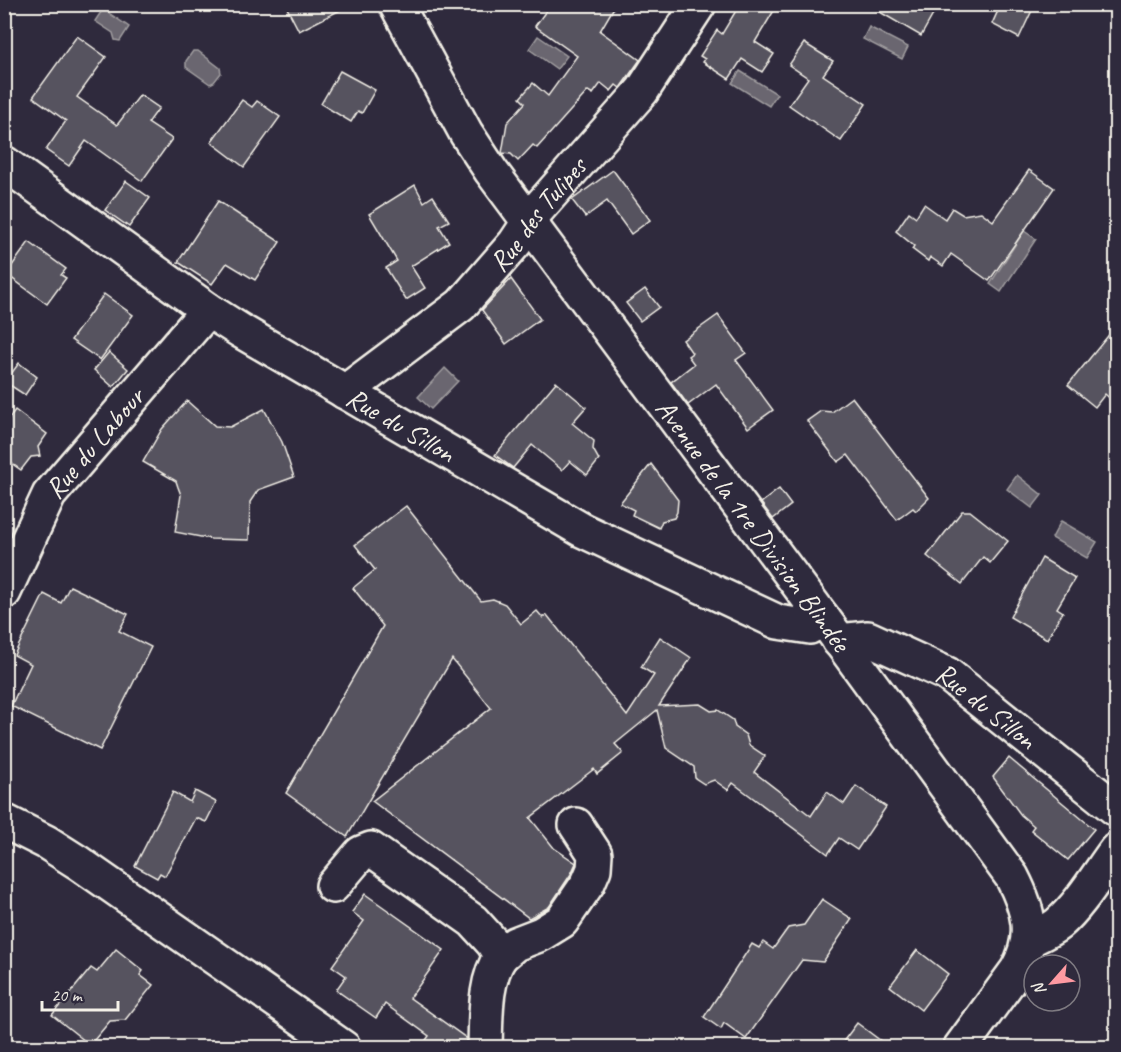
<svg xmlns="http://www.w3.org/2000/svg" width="1121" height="1052" font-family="Caveat,sans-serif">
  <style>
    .water { fill: #6a6670; stroke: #a19ea0; stroke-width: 1.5 }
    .building { fill: #56525f; stroke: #f4f1e8; stroke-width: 1.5 }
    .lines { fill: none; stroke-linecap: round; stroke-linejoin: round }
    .minor-casing { stroke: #f4f1e8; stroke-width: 38 }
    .major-casing { stroke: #f4f1e8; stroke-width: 38 }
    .minor { stroke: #2f2a3d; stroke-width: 33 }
    .major { stroke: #2f2a3d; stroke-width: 33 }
    .labels { text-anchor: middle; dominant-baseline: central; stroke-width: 5; stroke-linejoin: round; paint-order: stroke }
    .street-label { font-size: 28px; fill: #f4f1e8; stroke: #2f2a3d }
  </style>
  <rect width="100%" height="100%" fill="#2f2a3d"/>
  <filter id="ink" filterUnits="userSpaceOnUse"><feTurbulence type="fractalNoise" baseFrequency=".0167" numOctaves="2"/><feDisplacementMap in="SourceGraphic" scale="12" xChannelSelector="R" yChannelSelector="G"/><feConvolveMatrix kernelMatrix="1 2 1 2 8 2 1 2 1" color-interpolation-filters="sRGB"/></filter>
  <g filter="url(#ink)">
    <g class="water">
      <path d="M103 9 129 27 120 41 115 40 113 33 95 21Z"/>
      <path d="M869 27 908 47 902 59 863 39Z"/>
      <path d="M538 36 567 56 557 69 529 49Z"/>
      <path d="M193 51H198L220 68 221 73 214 82 210 84 186 67V61Z"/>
      <path d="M740 71 777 94 769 106 732 83Z"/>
      <path d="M1024 231 1036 239 1001 292 990 284Z"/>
      <path d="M445 368 458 381 431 409 418 397Z"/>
      <path d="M1017 475 1042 495 1032 508 1007 489Z"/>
      <path d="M1061 521 1097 542 1087 558 1052 538Z"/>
    </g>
    <g class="building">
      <path d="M285 4H352L299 31Z"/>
      <path d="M551 4H616L600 31 640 60 620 88 616 85 611 91 601 83 593 94 588 91 537 148 533 145 518 161 511 154 502 153 507 123 525 103 520 98 533 83 548 96 577 56 535 26Z"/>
      <path d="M740 4H778L755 42 774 54 762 72 742 59 729 79 703 62 705 59 700 56 717 30 722 34Z"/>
      <path d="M866 4H939L921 36Z"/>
      <path d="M1001 4H1035L1019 38 992 24Z"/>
      <path d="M77 36 106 57 77 97 117 125 140 95 159 108 148 123 172 139 142 181 86 141 69 166 46 150 66 121 33 97Z"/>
      <path d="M804 43 833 61 823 75 866 104 841 141 789 105 808 78 789 65Z"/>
      <path d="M340 71 375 90 362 113 358 111 351 122 321 104Z"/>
      <path d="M242 100 252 107 257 101 280 117 244 167 211 142Z"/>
      <path d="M613 170 650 220 631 234 607 201 585 217 572 200Z"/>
      <path d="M1029 170 1054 188 989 281 951 254 943 266 930 257 928 261 912 249 914 246 896 231 909 212 916 217 924 204 945 219 952 208 963 215 981 212 993 221Z"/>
      <path d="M126 181 150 198 129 227 105 210Z"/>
      <path d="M415 185 424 202 433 196 449 221 439 226 449 242 411 266 425 288 406 300 386 268 397 261 369 214Z"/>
      <path d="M218 201 280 242 255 280 227 263 212 284 178 262Z"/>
      <path d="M29 242 66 269 61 275 66 278 47 304 6 274Z"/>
      <path d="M511 279 540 319 506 344 482 310Z"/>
      <path d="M645 289 659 307 640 321 626 303Z"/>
      <path d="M104 294 133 315 100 360 71 340Z"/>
      <path d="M718 315 746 353 736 360 773 410 748 428 716 384 688 405 671 382 694 364 688 356 692 353 683 340Z"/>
      <path d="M1116 326V404L1105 394 1095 407 1068 385Z"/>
      <path d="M109 352 128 369 113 387 94 370Z"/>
      <path d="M19 363 37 377 25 395 5 382Z"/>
      <path d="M556 382 586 407 572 423 594 441 593 449 599 460 587 475 570 461 562 470 532 445 513 468 495 455Z"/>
      <path d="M852 397 929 498 916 511 913 508 897 520 848 455 838 462 807 421 821 411 832 412Z"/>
      <path d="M187 401 215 426 230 427 264 409 282 442 294 477 258 490 250 502 249 540 211 539 175 532 181 495 178 487 176 481 143 462 162 429Z"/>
      <path d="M15 410 47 434 38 447 40 456 31 457 21 470 4 458V425Z"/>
      <path d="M651 464 678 500 677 512 674 518 662 521 659 528 632 515 634 510 620 503Z"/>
      <path d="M779 489 791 505 773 519 761 503Z"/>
      <path d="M406 506 481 601 493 599 505 604 521 624 537 611 543 618 547 615 627 716 654 675 641 667 660 637 690 657 691 658 659 706 700 704 711 711 718 710 733 720 735 727 746 735 749 745 765 756 754 772 811 816 827 792 844 804 856 786 886 807 857 850 839 838 828 854 733 783 728 790 714 780 704 784 695 778 694 767 666 748 657 710 615 744 623 753 597 774 594 769 530 818 554 848 576 863 571 874 549 907 529 918 372 801 491 708 452 659 347 837 286 793 383 626 353 588 375 570 355 545Z"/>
      <path d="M962 511H970L1008 541 990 563 983 557 962 584 927 556Z"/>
      <path d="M1042 558 1075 578 1057 608 1063 612 1047 639 1010 617Z"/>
      <path d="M70 586 128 614 119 631 151 647 100 750 11 706 31 664 14 655 44 594 61 603Z"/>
      <path d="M1009 758 1094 829 1068 860 1031 830 1034 826 1021 815 993 777Z"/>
      <path d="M195 791 216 802 206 822 196 818 165 876 160 873 157 878 135 866 173 792 190 802Z"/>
      <path d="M365 894 444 950 410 998 466 1038V1047H421L429 1036 385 1004 376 1018 336 990 346 976 332 966 364 921 352 912Z"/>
      <path d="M822 899 852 919 823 962 802 960 746 1039 724 1023 721 1029 704 1017 752 944 759 948 763 942 773 949 788 928 804 925Z"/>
      <path d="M116 949 143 971 140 975 153 985 125 1020 110 1021 90 1045 52 1015 91 968 97 972Z"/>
      <path d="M917 950 948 974 921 1010 890 986Z"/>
      <path d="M857 1023 889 1047H839Z"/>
    </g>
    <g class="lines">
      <defs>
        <g id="minor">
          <path id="s1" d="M4 163 208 310 241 331 582 530 778 622 810 627 823 618"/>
          <path id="s2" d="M345 392 461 305 515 243 537 210 642 91 699 4"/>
          <path id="s3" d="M4 592 49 495 208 310"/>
          <path id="s4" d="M839 641 868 638 947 674 1116 809"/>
          <path d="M333 886 361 853 371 849 473 921 493 943 501 956C484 980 486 1019 485 1048"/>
          <path d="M1029 940C1039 935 1049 931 1058 924 1081 904 1098 874 1116 850"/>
          <path d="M501 956 515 944 541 934 562 921 588 883 594 869 595 854 576 825"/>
        </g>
        <g id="major">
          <path id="s5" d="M396 4 466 133 491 171 823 618 1012 877C1029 910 1036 936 1017 970L960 1048"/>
          <path d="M4 821 46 842 79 863 344 1048"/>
        </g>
      </defs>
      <use href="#minor" class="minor-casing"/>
      <use href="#major" class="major-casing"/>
      <use href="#minor" class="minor"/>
      <use href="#major" class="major"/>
    </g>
  </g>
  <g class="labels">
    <g class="street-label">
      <text stroke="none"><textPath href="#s2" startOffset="264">Rue des Tulipes</textPath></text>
      <text stroke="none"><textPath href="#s1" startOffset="476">Rue du Sillon</textPath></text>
      <text stroke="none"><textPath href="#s3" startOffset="176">Rue du Labour</textPath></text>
      <text stroke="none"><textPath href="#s5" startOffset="633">Avenue de la 1re Division Blindée</textPath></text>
      <text stroke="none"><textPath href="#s4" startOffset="166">Rue du Sillon</textPath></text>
    </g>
  </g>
  <rect width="1121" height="1052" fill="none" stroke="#2f2a3d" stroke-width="24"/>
  <rect x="12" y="12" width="1097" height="1028" fill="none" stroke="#f4f1e8" stroke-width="2" filter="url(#ink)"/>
  <g transform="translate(1052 983) rotate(242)"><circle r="28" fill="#2f2a3d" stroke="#7e7a81" stroke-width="1.5"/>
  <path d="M0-4.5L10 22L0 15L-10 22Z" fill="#ff9aa2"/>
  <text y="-9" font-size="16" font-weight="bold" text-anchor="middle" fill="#f4f1e8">N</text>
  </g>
  <path d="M42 1001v9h76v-9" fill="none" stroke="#f4f1e8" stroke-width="3"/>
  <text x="51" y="1001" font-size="18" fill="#f4f1e8" stroke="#2f2a3d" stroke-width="4.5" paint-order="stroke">20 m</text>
</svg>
